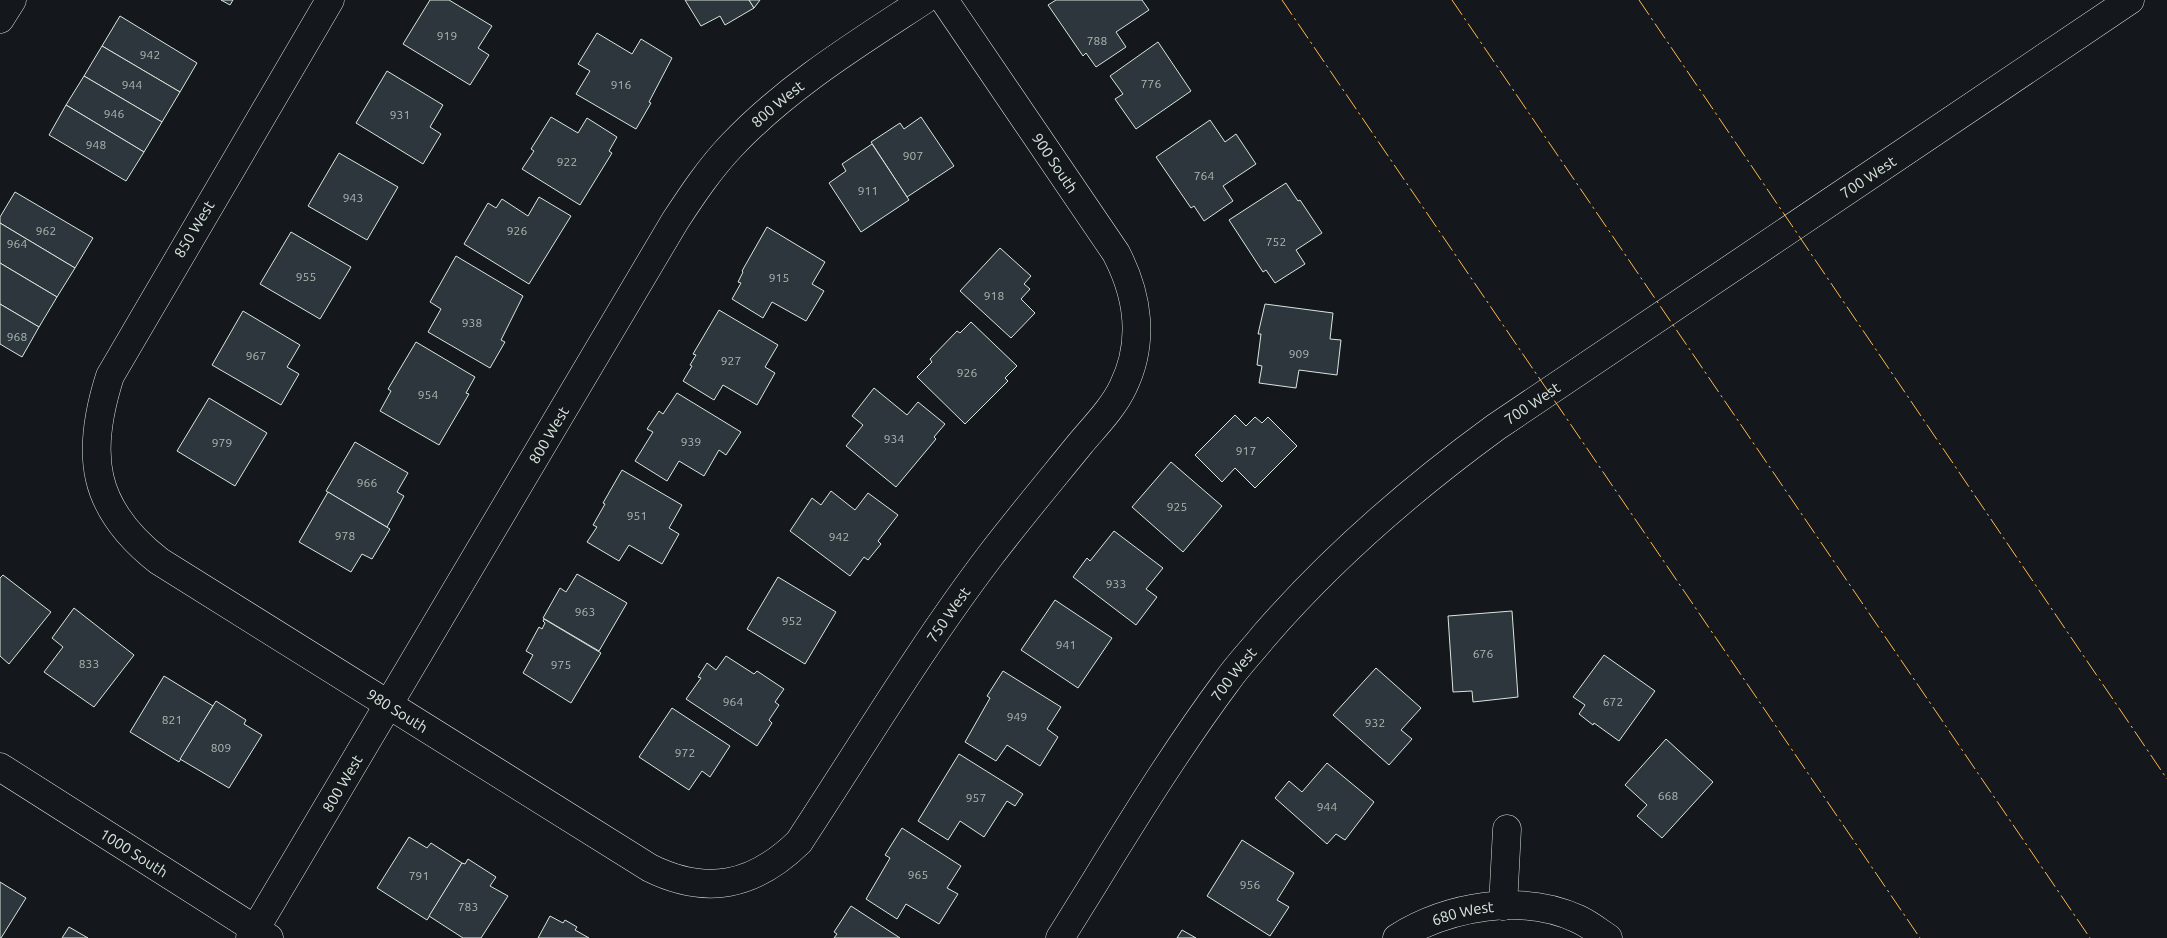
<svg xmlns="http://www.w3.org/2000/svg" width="2167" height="938" font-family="Ubuntu,sans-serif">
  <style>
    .building { fill: #2c363c; stroke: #d8e6dc }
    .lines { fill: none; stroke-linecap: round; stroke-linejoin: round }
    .minor-casing { stroke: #d8e6dc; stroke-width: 29 }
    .minor { stroke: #14181c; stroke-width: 28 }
    .power { stroke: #ffb74d; stroke-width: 1; stroke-dasharray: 18 4 2.5 4; stroke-linecap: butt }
    .labels { text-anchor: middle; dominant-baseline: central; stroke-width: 4; stroke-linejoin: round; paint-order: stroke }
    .number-label { font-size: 12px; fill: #adbab4 }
    .street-label { font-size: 15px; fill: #d8e6dc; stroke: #14181c }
  </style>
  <rect width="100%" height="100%" fill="#14181c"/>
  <g class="building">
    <path d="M221 0H233L230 5Z"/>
    <path d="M430 0H449L492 26 478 48 489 55 470 85 403 44Z"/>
    <path d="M685 0H749L754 8 725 25 720 16 701 26Z"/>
    <path d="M749 0H760L754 8Z"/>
    <path d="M1056 0H1142L1149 10 1116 32 1126 47 1096 67 1086 53 1083 56 1048 5Z"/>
    <path d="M120 16 197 63 180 92 102 46Z"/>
    <path d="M597 33 632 54 641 39 672 58 649 102 651 103 636 129 576 94 590 71 578 64Z"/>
    <path d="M1158 42 1191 91 1136 129 1115 99 1123 94 1110 76Z"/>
    <path d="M102 46 180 92 162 122 84 76Z"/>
    <path d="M387 71 443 105 430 127 441 134 423 164 356 123Z"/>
    <path d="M84 76 162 122 144 152 66 105Z"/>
    <path d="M66 105 144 152 126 181 49 135Z"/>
    <path d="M551 117 578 133 587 118 617 137 609 151 612 153 580 205 522 169 534 151 531 149Z"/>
    <path d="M921 117 954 166 907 197 871 142 900 123 904 129Z"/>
    <path d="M1210 120 1225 142 1236 134 1256 164 1223 186 1233 201 1204 221 1194 206 1191 208 1156 157Z"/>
    <path d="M872 144 909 200 861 232 829 183 846 171 842 164Z"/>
    <path d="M339 153 398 187 367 240 308 206Z"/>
    <path d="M1286 183 1298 201 1300 200 1322 233 1296 250 1305 264 1275 283 1266 270 1263 272 1229 220Z"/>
    <path d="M15 192 93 238 75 268 0 223V217Z"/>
    <path d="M539 197 571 216 529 284 464 244 488 203 496 208 502 199 528 216Z"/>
    <path d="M0 223 75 268 57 297 0 263Z"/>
    <path d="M767 227 825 262 812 284 824 291 806 321 772 302 763 318 732 299 741 283 738 282 743 272 742 271Z"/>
    <path d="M291 232 351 267 320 319 260 284Z"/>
    <path d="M1000 248 1031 276 1024 284 1030 289 1021 299 1035 313 1011 338 960 291Z"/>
    <path d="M456 256 523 296 501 340 505 342 490 368 428 332 441 309 430 302Z"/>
    <path d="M0 263 57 297 39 327 0 304Z"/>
    <path d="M0 304 39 327 22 357 0 344Z"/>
    <path d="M1265 304 1333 313 1330 339 1341 340 1337 375 1299 370 1296 388 1259 383 1262 366 1257 365 1261 334H1258Z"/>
    <path d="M719 310 778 345 765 367 775 373 757 405 723 385 714 400 683 381 692 366 690 365 696 355 693 354Z"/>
    <path d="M243 311 300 345 287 367 299 374 281 405 212 365Z"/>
    <path d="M971 322 1017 366 1005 378 1008 381 965 424 917 377 932 362 930 359 957 331 960 333Z"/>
    <path d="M416 342 475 377 466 393 469 394 439 445 380 411 391 391 388 389Z"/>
    <path d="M874 388 907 415 918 402 945 424 934 437 936 439 896 487 846 446 863 425 852 416Z"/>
    <path d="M677 393 741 432 726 455 719 450 704 476 679 461 667 481 635 461 653 432 647 429 659 411 663 414Z"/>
    <path d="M209 398 267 433 235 486 177 451Z"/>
    <path d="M1235 415 1246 426 1255 417 1262 423 1268 417 1297 446 1255 488 1235 468 1222 482 1195 455Z"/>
    <path d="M355 442 408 473 397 492 404 496 387 527 326 491Z"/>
    <path d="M1171 462 1222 506 1183 552 1132 507Z"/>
    <path d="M622 470 682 505 669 528 679 534 662 564 629 545 619 561 587 542 597 527 593 525 605 504 603 503Z"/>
    <path d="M831 491 855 510 868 493 898 515 878 541 881 544 868 560 864 557 850 576 790 531 812 498 821 505Z"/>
    <path d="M328 492 390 529 372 559 362 554 351 572 299 542Z"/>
    <path d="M1114 531 1163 568 1146 589 1157 597 1136 625 1073 577 1087 558 1090 561Z"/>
    <path d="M577 574 627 603 599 651 543 618 560 588 566 592Z"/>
    <path d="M3 575 51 612 9 664 0 656V578Z"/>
    <path d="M778 577 836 612 805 664 747 629Z"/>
    <path d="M1055 600 1112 638 1078 688 1021 650Z"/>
    <path d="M74 608 134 655 94 707 44 672 63 647 52 638Z"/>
    <path d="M1512 611 1518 697 1473 702 1472 691 1453 692 1448 616Z"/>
    <path d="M544 619 601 653 571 703 523 673 533 655 526 651 539 627 542 629 545 623 543 621Z"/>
    <path d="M1604 655 1655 691 1619 741 1594 723 1593 725 1579 714 1585 705 1573 697Z"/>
    <path d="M726 656 754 674 757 671 784 689 775 702 779 705 769 720 772 723 757 746 686 699 701 678 698 677 707 663 716 670Z"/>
    <path d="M1376 668 1421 708 1401 730 1412 739 1389 765 1333 715Z"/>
    <path d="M1003 671 1061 707 1047 729 1058 737 1040 766 1007 745 996 761 965 742 990 698 987 696Z"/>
    <path d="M164 676 213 706 179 762 130 732Z"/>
    <path d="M216 701 246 720 244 724 262 735 229 788 180 759Z"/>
    <path d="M672 708 730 746 710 777 702 771 689 790 639 757Z"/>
    <path d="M1666 739 1713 782 1662 838 1637 816 1647 805 1625 785Z"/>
    <path d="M959 754 1023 794 1015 806 1007 801 984 837 960 821 948 840 918 821Z"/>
    <path d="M1327 763 1374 802 1345 840 1336 834 1327 844 1275 798 1289 781 1302 792Z"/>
    <path d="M902 828 961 866 947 888 958 894 939 924 906 904 897 919 866 899 890 858 885 855Z"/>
    <path d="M409 837 427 848 431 843 462 863 427 920 377 888Z"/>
    <path d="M1242 840 1294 873 1277 900 1289 907 1270 936 1207 896Z"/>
    <path d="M468 859 496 877 490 886 508 896 481 938H463L429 916 462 863 465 864Z"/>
    <path d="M0 882 26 898 1 938H0Z"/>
    <path d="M851 906 900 938H834L837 934 834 932Z"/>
    <path d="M550 916 563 923 565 920 577 927 575 930 589 938H538Z"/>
    <path d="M69 927 88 938H62Z"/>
    <path d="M1182 930 1196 938H1177Z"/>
  </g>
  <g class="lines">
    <defs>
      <g id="minor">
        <path id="s1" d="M330 0 110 376C85 454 91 508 159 561L650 868C707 896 754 886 799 842 862 746 921 647 990 556 1019 518 1050 481 1080 444 1095 426 1113 408 1123 387 1145 342 1138 295 1116 253L944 0"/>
        <path d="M0 19 12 0"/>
        <path id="s2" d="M0 767 269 938"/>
        <path d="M1503 906 1507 829"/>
        <path id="s3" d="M250 938 675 221C692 195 710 168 732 145 788 86 857 44 924 0"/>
        <path id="s4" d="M1060 938C1114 852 1166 763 1227 681 1238 665 1251 652 1263 637 1332 557 1411 489 1496 427L2130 0"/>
        <path id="s5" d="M1397 938C1448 906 1522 893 1578 919 1589 924 1599 932 1608 938"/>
      </g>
    </defs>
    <use href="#minor" class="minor-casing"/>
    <use href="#minor" class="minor"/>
    <g class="power">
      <path d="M1282 0 1920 938"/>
      <path d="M1452 0 2090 938"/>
      <path d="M1639 0 2167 779"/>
    </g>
  </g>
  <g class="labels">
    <g class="number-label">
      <text x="447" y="35">919</text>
      <text x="1097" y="40">788</text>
      <text x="150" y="54">942</text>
      <text x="1151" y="83">776</text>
      <text x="132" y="84">944</text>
      <text x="621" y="84">916</text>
      <text x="114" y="113">946</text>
      <text x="400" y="114">931</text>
      <text x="96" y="144">948</text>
      <text x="913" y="155">907</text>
      <text x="567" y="161">922</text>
      <text x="1204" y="175">764</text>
      <text x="868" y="190">911</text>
      <text x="353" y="197">943</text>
      <text x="46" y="230">962</text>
      <text x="517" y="230">926</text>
      <text x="1276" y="241">752</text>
      <text x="17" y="243">964</text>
      <text x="306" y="276">955</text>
      <text x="779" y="277">915</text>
      <text x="994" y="295">918</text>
      <text x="472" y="322">938</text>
      <text x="17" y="336">968</text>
      <text x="1299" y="353">909</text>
      <text x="256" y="355">967</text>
      <text x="731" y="360">927</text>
      <text x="967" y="372">926</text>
      <text x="428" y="394">954</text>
      <text x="894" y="438">934</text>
      <text x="691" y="441">939</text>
      <text x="222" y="442">979</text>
      <text x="1246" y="450">917</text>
      <text x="367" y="482">966</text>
      <text x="1177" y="506">925</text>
      <text x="637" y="515">951</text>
      <text x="345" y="535">978</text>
      <text x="839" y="536">942</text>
      <text x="1116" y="583">933</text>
      <text x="585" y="611">963</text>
      <text x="792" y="620">952</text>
      <text x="1066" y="644">941</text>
      <text x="1483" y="653">676</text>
      <text x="89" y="663">833</text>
      <text x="561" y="664">975</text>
      <text x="733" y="701">964</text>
      <text x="1613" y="701">672</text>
      <text x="1017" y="716">949</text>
      <text x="172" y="719">821</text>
      <text x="1375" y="722">932</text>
      <text x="221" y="747">809</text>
      <text x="685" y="752">972</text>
      <text x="1668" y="795">668</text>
      <text x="976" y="797">957</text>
      <text x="1327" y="806">944</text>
      <text x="918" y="874">965</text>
      <text x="419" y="875">791</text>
      <text x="1250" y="884">956</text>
      <text x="468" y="906">783</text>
    </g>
    <g class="street-label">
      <text stroke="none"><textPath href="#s3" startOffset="990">800 West</textPath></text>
      <text transform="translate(1055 163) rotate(56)">900 South</text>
      <text stroke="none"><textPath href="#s4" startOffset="1126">700 West</textPath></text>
      <text transform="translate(194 229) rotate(-59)">850 West</text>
      <text stroke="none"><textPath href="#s4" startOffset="721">700 West</textPath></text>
      <text stroke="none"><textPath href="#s3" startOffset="585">800 West</textPath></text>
      <text stroke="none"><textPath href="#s1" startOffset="1658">750 West</textPath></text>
      <text stroke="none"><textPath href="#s4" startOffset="316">700 West</textPath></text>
      <text stroke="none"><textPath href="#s1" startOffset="925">980 South</textPath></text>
      <text stroke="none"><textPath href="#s3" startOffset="180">800 West</textPath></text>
      <text stroke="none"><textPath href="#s2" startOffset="159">1000 South</textPath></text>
      <text stroke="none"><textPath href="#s5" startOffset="71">680 West</textPath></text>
    </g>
  </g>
</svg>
